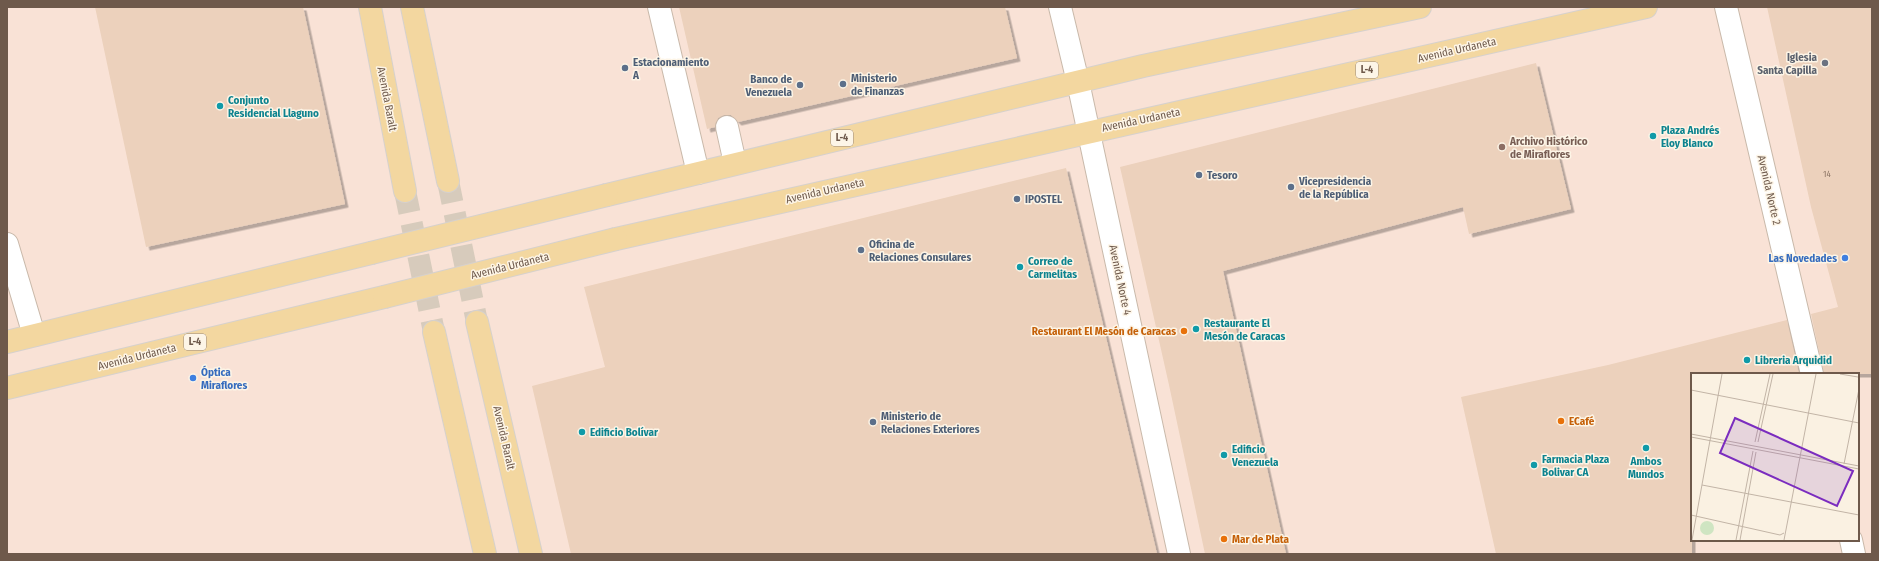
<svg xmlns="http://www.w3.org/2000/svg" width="1879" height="561" font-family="'Fira Sans Condensed',sans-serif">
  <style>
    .commercial { fill: #f9e2d6; fill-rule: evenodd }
    .building { fill: #ecd1bc; filter: url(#shadow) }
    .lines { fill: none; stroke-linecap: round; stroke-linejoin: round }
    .major-tunnel { stroke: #d7cbbc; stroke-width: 22; stroke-dasharray: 22 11; stroke-linecap: butt }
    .minor-casing { stroke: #c9b9aa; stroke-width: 24 }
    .major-casing { stroke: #d6d1cd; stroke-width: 24 }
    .minor { stroke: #fff; stroke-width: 22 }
    .major { stroke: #f3d7a0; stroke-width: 22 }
    .major-bridge-casing { stroke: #d6d1cd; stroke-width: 24; stroke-linecap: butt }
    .major-bridge { stroke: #f3d7a0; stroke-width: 22 }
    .worship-dot { fill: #6b7280; stroke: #fdf5e7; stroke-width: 1.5 }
    .service-dot { fill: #5c6f8a; stroke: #fdf5e7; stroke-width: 1.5 }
    .culture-dot { fill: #0f9aa8; stroke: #fdf5e7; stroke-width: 1.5 }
    .education-dot { fill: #8d6e63; stroke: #fdf5e7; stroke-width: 1.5 }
    .shop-dot { fill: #3f7fe0; stroke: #fdf5e7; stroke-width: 1.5 }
    .food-dot { fill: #e8710a; stroke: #fdf5e7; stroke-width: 1.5 }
    .labels { text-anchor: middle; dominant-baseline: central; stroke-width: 3; stroke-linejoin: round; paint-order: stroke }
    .number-label { font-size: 9px; fill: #8e7767 }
    .shield { fill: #fdf5e7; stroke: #99887a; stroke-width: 1 }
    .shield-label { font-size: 10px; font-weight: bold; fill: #6e594b }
    .street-label { font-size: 11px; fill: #6e594b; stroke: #fdf5e7 }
    .worship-label { font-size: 11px; font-weight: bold; fill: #5b616d; stroke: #fdf5e7; text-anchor: end }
    .service-label { font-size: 11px; font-weight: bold; fill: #4e5e75; stroke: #fdf5e7; text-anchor: start }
    .culture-label { font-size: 11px; font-weight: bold; fill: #0d838f; stroke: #fdf5e7; text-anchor: start }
    .education-label { font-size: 11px; font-weight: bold; fill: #785e54; stroke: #fdf5e7; text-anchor: start }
    .shop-label { font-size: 11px; font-weight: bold; fill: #366cbe; stroke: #fdf5e7; text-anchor: end }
    .food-label { font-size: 11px; font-weight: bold; fill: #c56008; stroke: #fdf5e7; text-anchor: start }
    .inset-road { fill: none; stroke: #c2b4a6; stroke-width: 1 }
    .view { fill: #7b2cbf; fill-opacity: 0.15; stroke: #7b2cbf; stroke-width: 2 }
    .inset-edge { fill: none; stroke: #6e594b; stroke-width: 2 }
  </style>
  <defs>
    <filter id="shadow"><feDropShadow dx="3.5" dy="3.5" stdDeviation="0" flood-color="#0004"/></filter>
  </defs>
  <rect width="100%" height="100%" fill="#faf1e2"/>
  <path class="commercial" d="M7 7H1872V554H7ZM1692 374H1858V540H1692Z"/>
  <g class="building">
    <path d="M95 7H303L345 204 146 247Z"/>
    <path d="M679 7H1005L1017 58 738 122 731 115H724L718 118 715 127 707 129Z"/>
    <path d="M1767 7H1872V374H1824L1811 314 1838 307 1811 207Z"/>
    <path d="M1536 63 1571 209 1469 234 1463 207 1223 271 1286 554H1205L1169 385 1120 167Z"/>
    <path d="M1066 168 1157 554H571L532 386 605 367 584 287Z"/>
    <path d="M1787 320 1799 374H1692V554H1496L1461 397 1608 365Z"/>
  </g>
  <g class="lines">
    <g class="major-tunnel">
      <path d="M448 181 477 322"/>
      <path d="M405 191 434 332"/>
    </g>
    <defs>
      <g id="minor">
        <path d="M659 7 698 173"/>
        <path d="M1060 7 1078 82 1179 554"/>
        <path d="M1726 7 1812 374"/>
        <path d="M727 127 735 163"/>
        <path d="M7 244 34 335"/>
        <path d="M1851 540 1854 554"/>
      </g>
      <g id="major">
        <path d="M370 7 405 191"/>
        <path d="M412 7 448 181"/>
        <path d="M607 195 1143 66 1420 7"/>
        <path d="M616 239 1646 7"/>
        <path d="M477 322 531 554"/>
        <path d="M434 332 485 554"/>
        <path d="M7 342 371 253"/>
        <path d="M7 388 384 297"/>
      </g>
    </defs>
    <use href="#minor" class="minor-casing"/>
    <use href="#major" class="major-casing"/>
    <use href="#minor" class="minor"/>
    <use href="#major" class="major"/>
    <defs>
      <g id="major-bridge">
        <path d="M371 253 607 195"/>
        <path d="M384 297 616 239"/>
      </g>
    </defs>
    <use href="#major-bridge" class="major-bridge-casing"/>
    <use href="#major-bridge" class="major-bridge"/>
  </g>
  <circle class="worship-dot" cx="1825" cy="63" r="4"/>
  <g class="service-dot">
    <circle cx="625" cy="68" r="4"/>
    <circle cx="843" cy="84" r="4"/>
    <circle cx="800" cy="85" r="4"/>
    <circle cx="1199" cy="175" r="4"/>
    <circle cx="1291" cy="187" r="4"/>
    <circle cx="1017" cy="199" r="4"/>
    <circle cx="861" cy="250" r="4"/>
    <circle cx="873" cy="422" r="4"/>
  </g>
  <g class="culture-dot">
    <circle cx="220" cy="106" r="4"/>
    <circle cx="1653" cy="136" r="4"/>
    <circle cx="1020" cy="267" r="4"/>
    <circle cx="1196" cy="329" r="4"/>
    <circle cx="1747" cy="360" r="4"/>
    <circle cx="582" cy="432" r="4"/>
    <circle cx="1646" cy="448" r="4"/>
    <circle cx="1224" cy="455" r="4"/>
    <circle cx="1534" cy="465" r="4"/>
  </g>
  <circle class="education-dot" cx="1502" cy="147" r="4"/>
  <g class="shop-dot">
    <circle cx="1845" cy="258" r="4"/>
    <circle cx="193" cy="378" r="4"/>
  </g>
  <g class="food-dot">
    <circle cx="1184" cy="331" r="4"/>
    <circle cx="1561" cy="421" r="4"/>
    <circle cx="1224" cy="539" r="4"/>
  </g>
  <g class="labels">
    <g class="number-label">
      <text x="1827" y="174">14</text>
    </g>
    <g class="shield">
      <rect x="1356" y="62" width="22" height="16" rx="3"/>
      <rect x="831" y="130" width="22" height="16" rx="3"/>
      <rect x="184" y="334" width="22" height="16" rx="3"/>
    </g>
    <g class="shield-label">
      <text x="1367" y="70">L-4</text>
      <text x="842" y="138">L-4</text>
      <text x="195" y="342">L-4</text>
    </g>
    <g class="street-label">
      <text transform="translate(1457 50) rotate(-13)">Avenida Urdaneta</text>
      <text transform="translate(387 99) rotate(79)">Avenida Baralt</text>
      <text transform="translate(1141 120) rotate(-12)">Avenida Urdaneta</text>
      <text transform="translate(1769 190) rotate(77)">Avenida Norte 2</text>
      <text transform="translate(825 191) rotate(-13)">Avenida Urdaneta</text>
      <text transform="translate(510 266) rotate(-14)">Avenida Urdaneta</text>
      <text transform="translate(1120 280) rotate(78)">Avenida Norte 4</text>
      <text transform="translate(137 357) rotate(-14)">Avenida Urdaneta</text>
      <text transform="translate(504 438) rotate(77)">Avenida Baralt</text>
    </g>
    <g class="worship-label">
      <text x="1817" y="57">Iglesia<tspan x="1817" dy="13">Santa Capilla</tspan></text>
    </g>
    <g class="service-label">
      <text x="633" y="62">Estacionamiento<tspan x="633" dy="13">A</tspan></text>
      <text x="851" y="78">Ministerio<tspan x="851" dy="13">de Finanzas</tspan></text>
      <text x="792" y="79" text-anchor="end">Banco de<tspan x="792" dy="13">Venezuela</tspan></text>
      <text x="1207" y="175">Tesoro</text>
      <text x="1299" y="181">Vicepresidencia<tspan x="1299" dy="13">de la República</tspan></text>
      <text x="1025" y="199">IPOSTEL</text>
      <text x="869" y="244">Oficina de<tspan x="869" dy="13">Relaciones Consulares</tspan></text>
      <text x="881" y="416">Ministerio de<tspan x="881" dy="13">Relaciones Exteriores</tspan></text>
    </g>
    <g class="culture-label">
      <text x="228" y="100">Conjunto<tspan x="228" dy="13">Residencial Llaguno</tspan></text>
      <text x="1661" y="130">Plaza Andrés<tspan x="1661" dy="13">Eloy Blanco</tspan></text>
      <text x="1028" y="261">Correo de<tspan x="1028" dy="13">Carmelitas</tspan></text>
      <text x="1204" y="323">Restaurante El<tspan x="1204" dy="13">Mesón de Caracas</tspan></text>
      <text x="1755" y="360">Libreria Arquidid</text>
      <text x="590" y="432">Edificio Bolívar</text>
      <text x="1232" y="449">Edificio<tspan x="1232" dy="13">Venezuela</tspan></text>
      <text x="1542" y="459">Farmacia Plaza<tspan x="1542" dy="13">Bolivar CA</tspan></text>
      <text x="1646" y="461" text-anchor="middle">Ambos<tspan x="1646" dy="13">Mundos</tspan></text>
    </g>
    <g class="education-label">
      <text x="1510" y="141">Archivo Histórico<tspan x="1510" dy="13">de Miraflores</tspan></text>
    </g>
    <g class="shop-label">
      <text x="1837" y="258">Las Novedades</text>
      <text x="201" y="372" text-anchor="start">Óptica<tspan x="201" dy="13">Miraflores</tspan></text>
    </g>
    <g class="food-label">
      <text x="1176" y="331" text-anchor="end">Restaurant El Mesón de Caracas</text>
      <text x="1569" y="421">ECafé</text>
      <text x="1232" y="539">Mar de Plata</text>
    </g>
  </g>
  <g transform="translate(1691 373)">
    <rect width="168" height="168" fill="#faf1e2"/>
    <path d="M9 155a7 7 0 1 1 14 0a7 7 0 1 1-14 0Z" fill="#cfe5c2"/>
    <path class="inset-road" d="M149 1 167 4M0 17 168 50M0 61 168 93M0 64 168 96M64 69 79 1M67 69 82 1M153 91 168 16M11 112 168 142M0 142 89 162 93 160M1 167 31 1M45 167 62 78M49 167 65 79M93 167 125 1"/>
    <path class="view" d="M44 45 162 98 146 133 29 80Z"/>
    <rect width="168" height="168" class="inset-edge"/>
  </g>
  <rect width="1879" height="561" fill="none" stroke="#6e594b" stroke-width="16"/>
</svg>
